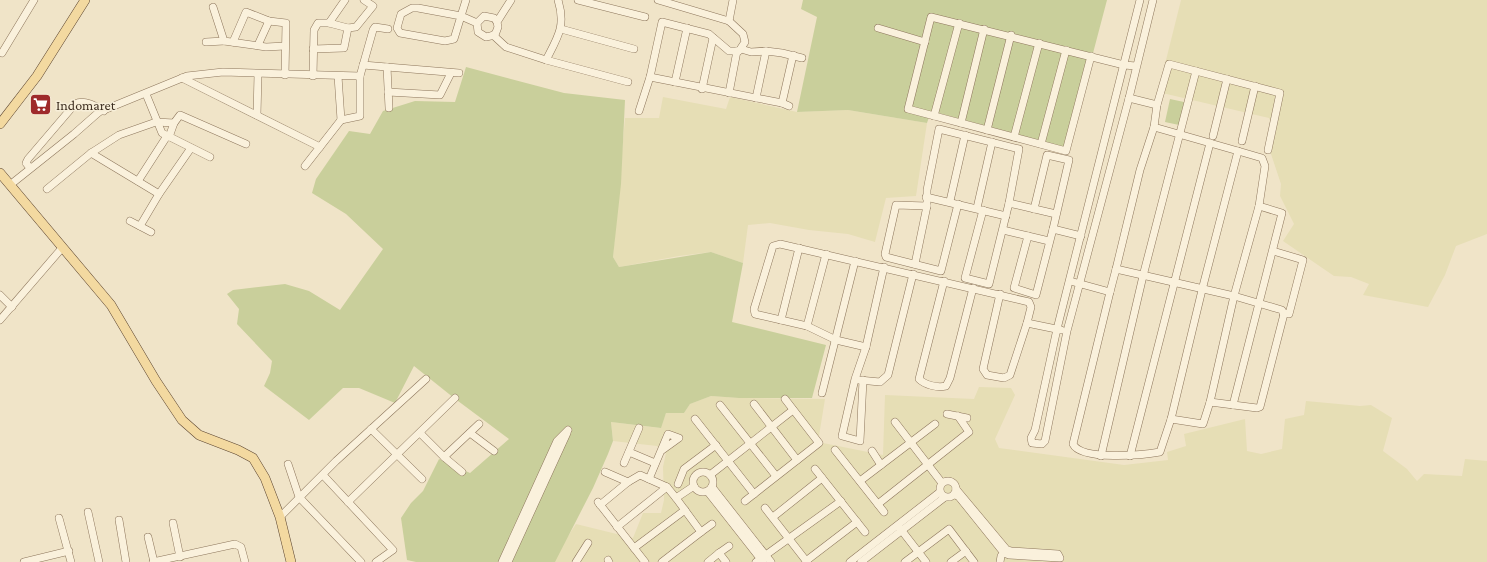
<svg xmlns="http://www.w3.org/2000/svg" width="1487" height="562" font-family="'Crimson Pro',serif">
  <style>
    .farmland { fill: #e6deb5 }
    .green { fill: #c9cf9b }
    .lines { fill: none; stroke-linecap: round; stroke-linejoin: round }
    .minor-casing { stroke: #8d765c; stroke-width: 8 }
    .major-casing { stroke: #5b4430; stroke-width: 10 }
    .minor { stroke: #faf1dc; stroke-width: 7 }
    .major { stroke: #f3d9a0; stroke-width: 9 }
    .labels { text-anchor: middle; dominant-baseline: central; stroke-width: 3; stroke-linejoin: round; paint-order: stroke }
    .poi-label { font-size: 14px; fill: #3d2e20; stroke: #f7eed8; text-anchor: start }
  </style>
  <rect width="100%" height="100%" fill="#f0e4c8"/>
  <g class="farmland">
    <path d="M1181 0H1487V234L1456 246 1445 275 1428 307 1363 295 1369 284 1351 277 1334 276 1283 241 1294 224 1280 196 1281 184 1270 151 1274 129 1269 118 1158 92Z"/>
    <path d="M663 97 726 109 730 97 797 112 848 110 927 123 916 196 886 198 875 242 848 234 809 230 770 223 748 225 743 263 711 252 679 256 619 267 613 257 625 118H659Z"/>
    <path d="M979 387 1011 388 1015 395 995 439 999 448 1124 465 1168 460 1167 452 1186 446 1184 434 1245 419 1247 451 1261 454 1282 449 1285 419 1304 415 1306 401 1360 406 1371 405 1392 418 1383 451 1407 469 1417 481 1424 474 1462 476 1465 459 1487 461V562H551L576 524 633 538 643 513H661L664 500 663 467 666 453 657 446 613 441 611 422 660 428 666 413H684L690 404 711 396 739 398 825 399 818 442 883 455 885 395 974 399Z"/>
  </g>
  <g class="green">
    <path d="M803 0H1107L1068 148 931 111 927 123 848 110 797 112 817 17 801 9Z"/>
    <path d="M466 67 564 93 625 100 621 184 613 257 619 267 711 252 743 263 732 322 826 345 812 398H739L711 396 690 404 684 413H666L661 428 611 422 613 441 608 454 593 488 555 562H416L407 560 401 518 411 503 423 491 439 459 470 473 509 439 454 398 414 366 395 403 359 388H343L309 420 264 386 270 373 272 361 237 324 239 309 227 294 233 290 285 284 309 291 340 310 383 249 346 214 312 193 316 179 349 131 370 134 383 111 415 101 455 102Z"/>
    <path d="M1170 99 1184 102 1179 125 1165 122Z"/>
  </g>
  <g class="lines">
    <defs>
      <g id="minor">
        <path d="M466 0 461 16 477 23"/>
        <path d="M558 0C566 26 558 37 546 60L628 82"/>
        <path d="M578 0 645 17"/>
        <path d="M1140 0 1057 329 1035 430 1031 438 1032 443 1042 444 1045 441 1067 331 1129 98 1153 0"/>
        <path d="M213 7 224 41 266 47 285 46"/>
        <path d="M412 8H418L461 16 454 39 445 41 400 33 397 28 401 14Z"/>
        <path d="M729 21 733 0"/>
        <path d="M497 22 494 18 484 16 477 23 478 32 486 37 495 35 498 27 497 22 511 0"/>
        <path d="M329 23 345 0"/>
        <path d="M878 28 925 42"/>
        <path d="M561 29 634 49"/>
        <path d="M493 35 506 47 546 60"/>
        <path d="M206 42 224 41"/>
        <path d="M233 42 246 12 269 21 286 23 285 75"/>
        <path d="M258 45 269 21"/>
        <path d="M313 49 344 48 348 28 356 27 373 6 364 0"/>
        <path d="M741 49 751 52 766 51"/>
        <path d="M2 53 34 0"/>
        <path d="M1091 56 1066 151 908 109 931 17 1124 65 1136 66"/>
        <path d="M363 65 459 73"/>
        <path d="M387 67 389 108"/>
        <path d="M313 76 314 30 318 23H329L348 28"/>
        <path d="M338 76 341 120"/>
        <path d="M650 77 782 103 789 106"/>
        <path d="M182 78 320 147"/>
        <path d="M675 82 687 28"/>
        <path d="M702 89 713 38"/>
        <path d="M388 92 440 95 451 73"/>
        <path d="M729 93 737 51"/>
        <path d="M146 94 162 133 210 157"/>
        <path d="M756 98 766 51 782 53 802 58"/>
        <path d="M1129 98 1157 105"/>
        <path d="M782 103 793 55"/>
        <path d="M639 111 650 77 662 22 709 34 729 51H739L745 42 743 34 729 21 658 0"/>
        <path d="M257 115 258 74"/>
        <path d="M934 116 959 23"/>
        <path d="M961 123 984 29"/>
        <path d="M987 130 1011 35"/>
        <path d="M1213 136 1227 79"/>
        <path d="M169 137 174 123"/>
        <path d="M1014 137 1039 43"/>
        <path d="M1242 141 1255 86"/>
        <path d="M1041 144 1066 50"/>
        <path d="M91 153 159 194"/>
        <path d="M305 166 341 120 360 116V76L373 30 375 27 388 29"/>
        <path d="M30 168 26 163 28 159 75 104C84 99 96 106 104 111"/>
        <path d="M138 181 167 136"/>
        <path d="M10 185 74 134 99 112 187 76 223 72 360 76"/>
        <path d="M47 189 91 153 119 135 156 122 174 123 180 115 246 144"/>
        <path d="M926 197 1006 216"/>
        <path d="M950 201 965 135"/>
        <path d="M958 204 941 271 886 257 885 254 896 205 927 206V190L939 129 1019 149 1009 203"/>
        <path d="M977 208 992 142"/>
        <path d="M1034 209 1047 155 1069 160 1053 229"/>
        <path d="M983 210 965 278 989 284 1009 203 1056 214"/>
        <path d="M130 221 151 232"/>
        <path d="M140 226 159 194 191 148"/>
        <path d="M1003 230 1049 241"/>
        <path d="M1028 236 1014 288 1036 295 1053 229 1081 236"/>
        <path d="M1273 251 1303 260 1289 314 1283 313"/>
        <path d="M915 264 927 206"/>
        <path d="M1116 269 1140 170 1154 127 1157 105 1169 64 1280 93 1268 150"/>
        <path d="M944 281 919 379C925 385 937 388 946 386L950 378 973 288"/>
        <path d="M1070 281 1110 292 1116 269 1234 296 1282 310 1284 314 1260 407 1257 408 1210 402 1203 424 1171 419"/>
        <path d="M1110 292 1073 444C1081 461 1144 455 1160 452L1171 419 1202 290 1238 151 1154 127"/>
        <path d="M1000 294 983 369 987 375 1004 378 1010 375 1027 323"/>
        <path d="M0 295 12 307"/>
        <path d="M0 320 62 248"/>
        <path d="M781 320 799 248"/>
        <path d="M807 326 826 254"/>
        <path d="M866 347 836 340 807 326 755 314 754 309 773 246 780 244 1029 302 1031 307 1027 323 1061 330"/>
        <path d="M859 380 880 382 888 375 913 274"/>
        <path d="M863 380 860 441 842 436 855 379 866 347 884 267"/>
        <path d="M822 393 855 261"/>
        <path d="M1210 402 1234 296 1259 206 1265 166 1262 158 1238 151"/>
        <path d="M754 404 797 460"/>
        <path d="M720 405 776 476"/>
        <path d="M1233 405 1282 213 1259 206"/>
        <path d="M947 414 967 418"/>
        <path d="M695 419 754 494"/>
        <path d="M895 422 942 483"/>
        <path d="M371 429 422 479"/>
        <path d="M420 433 444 457 479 424"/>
        <path d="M470 433 494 451"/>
        <path d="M835 450 884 512"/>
        <path d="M872 451 881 465"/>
        <path d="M629 452 655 463"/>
        <path d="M1101 456 1143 276 1196 71"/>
        <path d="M1130 456 1210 143"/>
        <path d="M444 457 462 472"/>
        <path d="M624 463 639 428"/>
        <path d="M288 464 299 497 361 562"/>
        <path d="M815 469 865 532"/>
        <circle cx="703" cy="482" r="10"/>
        <path d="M605 472 628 482 640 475 667 487 676 498"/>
        <path d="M323 475 393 550 376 562"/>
        <path d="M710 475 793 410"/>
        <path d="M649 479 668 434 679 438 661 451"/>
        <circle cx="948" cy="489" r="8"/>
        <path d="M860 481 935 424"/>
        <path d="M678 484 684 469 716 445"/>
        <path d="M694 486 676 498 701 532 712 524"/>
        <path d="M712 487 771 562"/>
        <path d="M708 492 763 562"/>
        <path d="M954 494 959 497 1004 553 1009 555 1060 558 1058 554 1011 551 1007 550 956 489"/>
        <path d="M745 501 819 443 785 399"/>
        <path d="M348 502 455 398"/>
        <path d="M598 502 645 562"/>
        <path d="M878 504 969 432 958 416"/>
        <path d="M600 505 628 482"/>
        <path d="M765 508 807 562"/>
        <path d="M88 512 99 562"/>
        <path d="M280 517 336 461 426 379"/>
        <path d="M773 517 822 478"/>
        <path d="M59 518 71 562"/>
        <path d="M119 520 126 562"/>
        <path d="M173 523 180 557"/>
        <path d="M617 527 667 487"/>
        <path d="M899 527 926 562"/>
        <path d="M148 537 154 562"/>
        <path d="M634 548 685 510"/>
        <path d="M608 560 609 562"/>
        <path d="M806 561 857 522"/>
        <path d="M24 562 69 551"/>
        <path d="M153 562 235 544 241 547 245 562"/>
        <path d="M502 562 557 441 568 430"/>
        <path d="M508 562 567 433"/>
        <path d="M576 562 588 543"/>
        <path d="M662 562 701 532"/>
        <path d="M708 562 719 553"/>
        <path d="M726 562 719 553 729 546"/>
        <path d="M756 562 841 501"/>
        <path d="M850 562 940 492"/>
        <path d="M861 562 945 497"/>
        <path d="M905 562 949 529 974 562"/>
        <path d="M951 562 966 551"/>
        <path d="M1000 562 1001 556 1006 550"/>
      </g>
      <g id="major">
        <path d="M0 124 37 76 85 0"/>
        <path d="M0 173 111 305 156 381 182 420 199 435 238 450 253 458 265 478 280 517 291 562"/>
      </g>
    </defs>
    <use href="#minor" class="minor-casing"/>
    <use href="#major" class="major-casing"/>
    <use href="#minor" class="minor"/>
    <use href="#major" class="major"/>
  </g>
  <defs>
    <symbol id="supermarket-square" viewBox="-11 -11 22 22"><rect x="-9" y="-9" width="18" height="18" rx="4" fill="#9e2a2b" stroke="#f7eed8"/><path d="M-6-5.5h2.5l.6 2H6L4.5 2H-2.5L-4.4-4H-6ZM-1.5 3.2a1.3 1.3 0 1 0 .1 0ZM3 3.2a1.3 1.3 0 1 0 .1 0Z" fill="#fff"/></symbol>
  </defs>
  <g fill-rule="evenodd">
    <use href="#supermarket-square" x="28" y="92" width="25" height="25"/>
  </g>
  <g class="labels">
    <g class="poi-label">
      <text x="56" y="105">Indomaret</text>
    </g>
  </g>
</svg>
